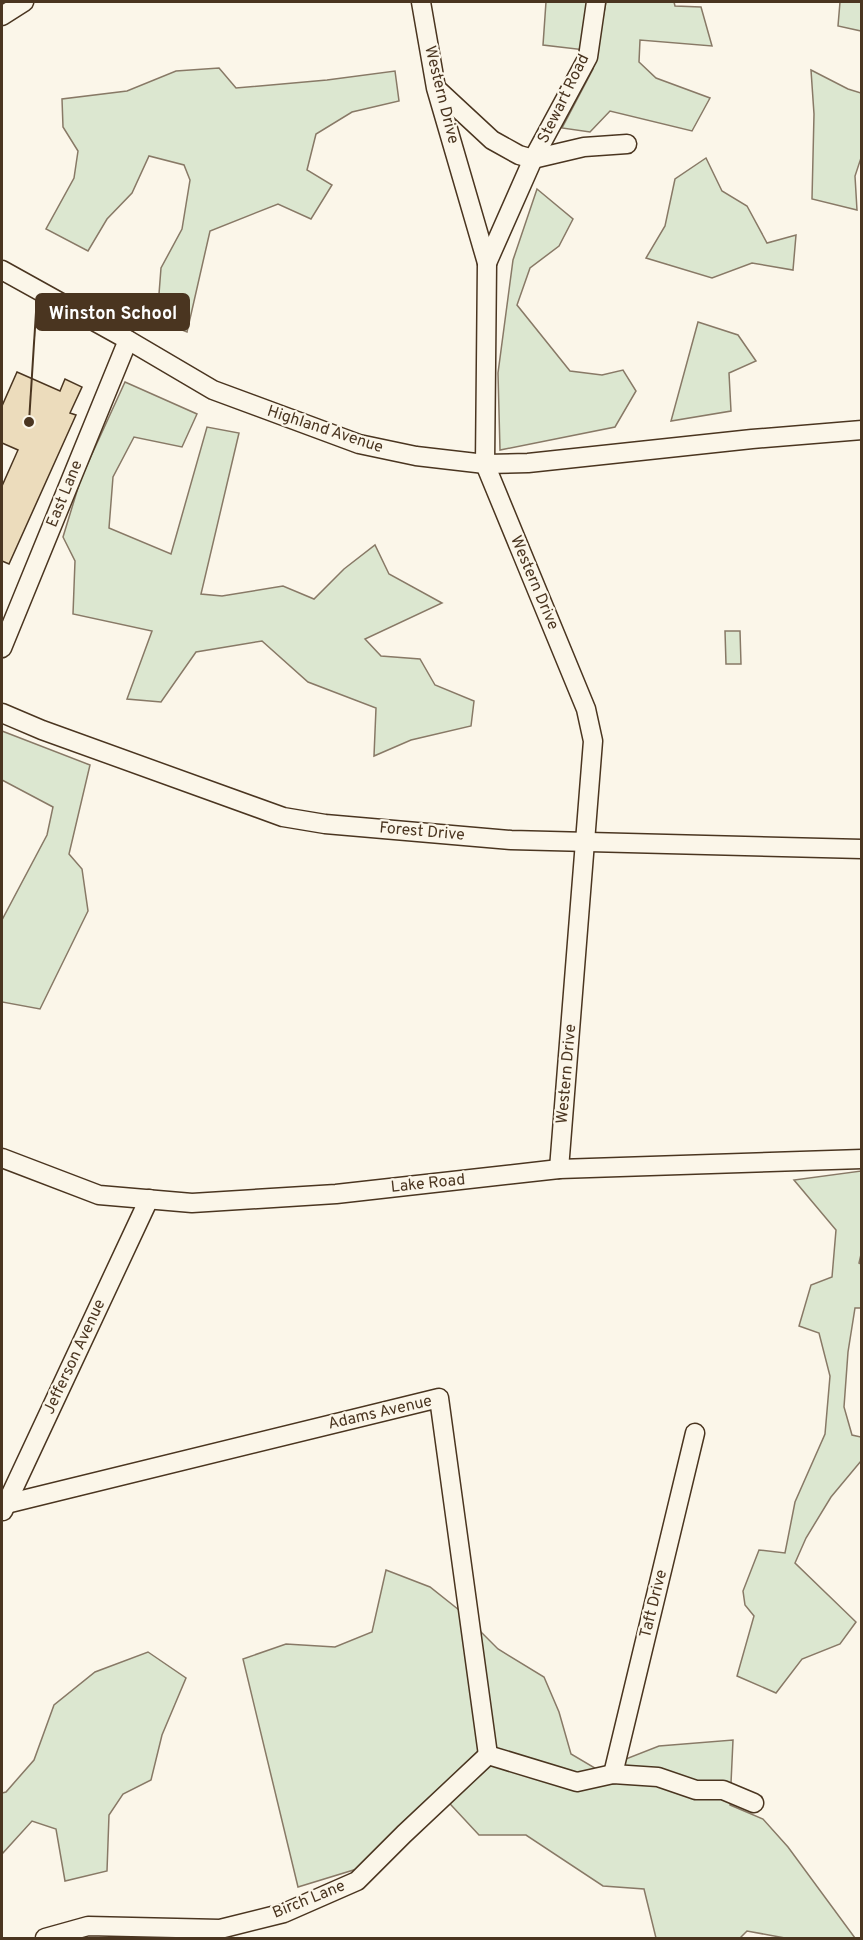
<svg xmlns="http://www.w3.org/2000/svg" width="863" height="1940" font-family="Overpass,sans-serif">
  <style>
    .green { fill: #dce7d0; stroke: #887966; stroke-width: 1.5 }
    .building { fill: #ecdcbc; stroke: #4a3520; stroke-width: 1.5 }
    .lines { fill: none; stroke-linecap: round; stroke-linejoin: round }
    .minor-casing { stroke: #4a3520; stroke-width: 21 }
    .minor { stroke: #fbf6e9; stroke-width: 18 }
    .labels { text-anchor: middle; dominant-baseline: central; stroke-width: 4.5; stroke-linejoin: round; paint-order: stroke }
    .street-label { font-size: 16px; fill: #4a3520; stroke: #fbf6e9 }
    .leader { fill: none; stroke: #4a3520; stroke-width: 2 }
    .callout-dot { fill: #4a3520; stroke: #fbf6e9; stroke-width: 2 }
    .callout { fill: #4a3520; stroke: #4a3520; stroke-width: 2 }
    .callout-label { font-size: 18px; text-anchor: middle; font-weight: bold; fill: #fff }
  </style>
  <rect width="100%" height="100%" fill="#fbf6e9"/>
  <g class="green">
    <path d="M546 2H589L585 50 543 45Z"/>
    <path d="M606 2H674L675 6 701 7 712 46 640 40 639 62 656 78 710 98 692 131 610 111 590 132 562 128 593 69Z"/>
    <path d="M840 2H861V31L838 26Z"/>
    <path d="M219 68 236 88 327 80 395 71 399 101 352 112 316 134 307 170 332 185 311 219 278 204 210 231 187 332 157 320 161 268 182 229 190 180 184 165 149 156 132 193 107 219 88 251 46 229 74 178 78 151 63 127 62 99 127 91 176 71Z"/>
    <path d="M811 70 848 89 861 93V158L855 176 857 210 812 199 814 114Z"/>
    <path d="M706 158 722 191 747 206 767 243 796 235 793 270 752 263 712 278 646 258 665 226 675 179Z"/>
    <path d="M537 189 573 219 559 246 530 268 517 305 570 371 602 375 623 370 636 391 615 427 500 450 498 373 513 260Z"/>
    <path d="M698 322 738 335 756 361 729 373 731 411 671 421Z"/>
    <path d="M125 382 197 414 182 447 134 437 113 477 109 528 171 554 207 427 239 433 201 594 222 596 283 586 314 599 344 569 375 545 389 574 442 603 365 639 381 656 420 659 435 685 474 701 471 726 411 740 374 756 376 708 308 682 262 641 196 652 161 702 127 699 152 631 73 614 75 561 63 537 81 478Z"/>
    <path d="M725 631H740L741 664H726Z"/>
    <path d="M2 731 90 765 69 854 82 869 88 911 40 1009 2 1002V920L47 835 53 807 2 780Z"/>
    <path d="M861 1171 862 1250 859 1263 861 1264V1308H855L848 1352 844 1407 852 1435 861 1437V1461L831 1497 806 1538 795 1563 856 1622 840 1644 802 1659 776 1693 737 1676 754 1616 745 1605 743 1591 759 1550 785 1553 795 1502 825 1434 830 1376 819 1333 799 1326 811 1285 832 1277 836 1230 794 1180Z"/>
    <path d="M386 1570 430 1587 459 1610 498 1649 544 1677 559 1712 571 1754 598 1770 659 1746 733 1740 730 1805 763 1819 788 1847 855 1938H785L747 1931 740 1938H656L644 1889 603 1886 526 1835H479L439 1792 360 1868 298 1887 243 1659 286 1644 335 1647 372 1632Z"/>
    <path d="M148 1652 186 1678 162 1735 151 1780 123 1794 109 1815 107 1871 65 1881 56 1829 32 1821 2 1854V1793L6 1792 34 1760 54 1705 95 1672Z"/>
  </g>
  <path class="building" d="M17 372 60 391 65 379 82 387 70 413 76 415 9 564 2 561V486L18 450 2 443V406Z"/>
  <g class="lines">
    <defs>
      <g id="minor">
        <path d="M421 2 436 88 487 263 485 464 586 709 593 741 559 1169"/>
        <path d="M2 16 24 2"/>
        <path d="M437 89 492 140 519 155 533 159 584 147 627 144"/>
        <path d="M487 263 533 159 588 57 596 2"/>
        <path d="M2 270 128 340 213 390 359 444 416 456 485 464 528 463 752 439 862 430"/>
        <path d="M2 648 128 340"/>
        <path d="M2 713 42 730 283 817 325 824 511 840 862 849"/>
        <path d="M2 1158 99 1195 192 1203 336 1194 559 1169 862 1159"/>
        <path d="M6 1504 439 1398 488 1755"/>
        <path d="M3 1511 149 1199"/>
        <path d="M488 1755 577 1782 613 1774 658 1777 696 1790H723L754 1803"/>
        <path d="M613 1774 695 1433"/>
        <path d="M45 1938 88 1926 220 1929 284 1913 357 1881 404 1834 488 1755"/>
      </g>
    </defs>
    <use href="#minor" class="minor-casing"/>
    <use href="#minor" class="minor"/>
  </g>
  <g class="labels">
    <g class="street-label">
      <text transform="translate(441 95) rotate(76)">Western Drive</text>
      <text transform="translate(564 99) rotate(-64)">Stewart Road</text>
      <text transform="translate(325 430) rotate(18)">Highland Avenue</text>
      <text transform="translate(65 494) rotate(-68)">East Lane</text>
      <text transform="translate(534 583) rotate(67)">Western Drive</text>
      <text transform="translate(422 832) rotate(5)">Forest Drive</text>
      <text transform="translate(567 1074) rotate(-85)">Western Drive</text>
      <text transform="translate(428 1184) rotate(-6)">Lake Road</text>
      <text transform="translate(75 1357) rotate(-65)">Jefferson Avenue</text>
      <text transform="translate(380 1413) rotate(-13)">Adams Avenue</text>
      <text transform="translate(654 1604) rotate(-76)">Taft Drive</text>
      <text transform="translate(309 1900) rotate(-22)">Birch Lane</text>
    </g>
  </g>
  <path class="leader" d="M29 422L36 312"/>
  <circle class="callout-dot" cx="29" cy="422" r="6"/>
  <rect class="callout" x="36" y="294" width="153" height="36" rx="6"/>
  <g class="callout-label">
    <text x="113" y="319">Winston School</text>
  </g>
  <rect width="863" height="1940" fill="none" stroke="#4a3520" stroke-width="6"/>
</svg>
